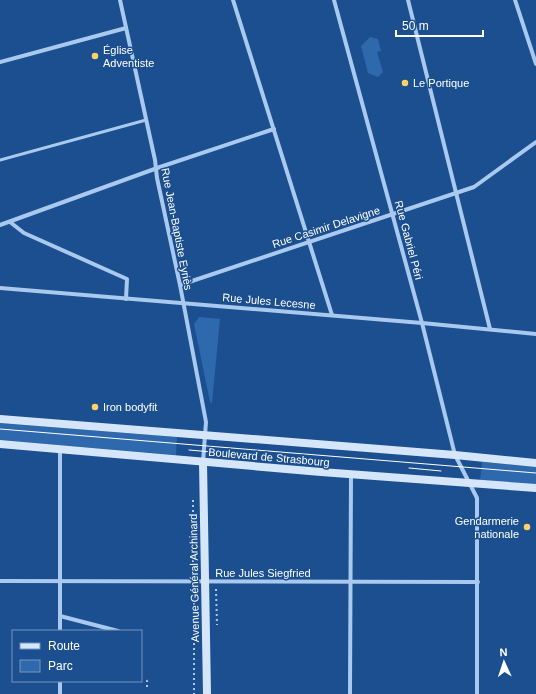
<svg xmlns="http://www.w3.org/2000/svg" width="536" height="694" font-family="Arial,sans-serif">
  <style>
    .green { fill: #2e69ad }
    .lines { fill: none; stroke-linecap: round; stroke-linejoin: round }
    .path { stroke: #a9c9ee; stroke-width: 2; stroke-dasharray: 2 3; stroke-linecap: butt }
    .lane { stroke: #a9c9ee; stroke-width: 3 }
    .street { stroke: #a9c9ee; stroke-width: 4 }
    .secondary { stroke: #d6e6fa; stroke-width: 8 }
    .tram { stroke: #fff; stroke-width: 1 }
    .poi-dot { fill: #ffd166; stroke: #1b4f8f; stroke-width: 1.5 }
    .labels { text-anchor: middle; dominant-baseline: central; stroke-width: 3; stroke-linejoin: round; paint-order: stroke }
    .poi-label { font-size: 11px; fill: #fff; stroke: #1b4f8f; text-anchor: start }
    .street-label { font-size: 11px; fill: #fff; stroke: #1b4f8f }
  </style>
  <rect width="100%" height="100%" fill="#1b4f8f"/>
  <g class="green">
    <path d="M370 37 378 39 381 51 377 52 383 72 378 77 368 73 361 46Z"/>
    <path d="M199 317 220 319 212 403 210 402 194 324Z"/>
    <path d="M0 423 177 437 176 455 0 440Z"/>
    <path d="M482 462 536 467V485L480 480Z"/>
  </g>
  <g class="lines">
    <g class="path">
      <path d="M193 500V574"/>
      <path d="M194 588V694"/>
      <path d="M216 589 217 625"/>
      <path d="M147 687V681L150 679"/>
    </g>
    <path class="lane" d="M0 160 146 120"/>
    <g class="street">
      <path d="M120 0 155 160 157 178 180 285 206 422 203 462"/>
      <path d="M233 0 332 315"/>
      <path d="M334 0 422 323 455 455 477 498V694"/>
      <path d="M408 0 490 329"/>
      <path d="M515 0 536 64"/>
      <path d="M0 62 126 28"/>
      <path d="M10 222 24 233 127 279 126 299"/>
      <path d="M0 225 160 167 274 129"/>
      <path d="M180 285 474 187 536 142"/>
      <path d="M0 288 422 323 536 334"/>
      <path d="M60 449V631"/>
      <path d="M0 581 478 582"/>
      <path d="M60 616 118 631"/>
      <path d="M60 681V694"/>
      <path d="M350 694 351 475"/>
    </g>
    <g class="secondary">
      <path d="M0 419 455 455 536 463"/>
      <path d="M0 444 321 472 536 488"/>
      <path d="M203 462 207 694"/>
    </g>
    <g class="tram">
      <path d="M0 429 536 473"/>
      <path d="M189 450 223 453"/>
      <path d="M409 468 441 471"/>
    </g>
  </g>
  <g class="poi-dot">
    <circle cx="95" cy="56" r="4"/>
    <circle cx="405" cy="83" r="4"/>
    <circle cx="95" cy="407" r="4"/>
    <circle cx="527" cy="527" r="4"/>
  </g>
  <g class="labels">
    <g class="poi-label">
      <text x="103" y="50">Église<tspan x="103" dy="13">Adventiste</tspan></text>
      <text x="413" y="83">Le Portique</text>
      <text x="103" y="407">Iron bodyfit</text>
      <text x="519" y="521" text-anchor="end">Gendarmerie<tspan x="519" dy="13">nationale</tspan></text>
    </g>
    <g class="street-label">
      <text transform="translate(326 227) rotate(-18)">Rue Casimir Delavigne</text>
      <text transform="translate(177 229) rotate(79)">Rue Jean-Baptiste Eyriès</text>
      <text transform="translate(409 240) rotate(75)">Rue Gabriel Péri</text>
      <text transform="translate(269 301) rotate(5)">Rue Jules Lecesne</text>
      <text transform="translate(269 457) rotate(5)">Boulevard de Strasbourg</text>
      <text x="263" y="573">Rue Jules Siegfried</text>
      <text transform="translate(194 578) rotate(-91)">Avenue Général Archinard</text>
    </g>
  </g>
  <rect x="12" y="630" width="130" height="52" fill="#1b4f8f" stroke="#7695bc"/>
  <rect x="20" y="643" width="20" height="6" fill="#d6e6fa" stroke="#7695bc"/>
  <text x="48" y="650" font-size="12" fill="#ffffff">Route</text>
  <rect x="20" y="660" width="20" height="12" fill="#2e69ad" stroke="#7695bc"/>
  <text x="48" y="670" font-size="12" fill="#ffffff">Parc</text>
  <g transform="translate(504 662) rotate(357)" stroke="#1b4f8f" stroke-width="3" paint-order="stroke">
  <path d="M0-3L7 15L0 10L-7 15Z" fill="#ffffff"/>
  <text y="-6" font-size="11" font-weight="bold" text-anchor="middle" fill="#ffffff">N</text>
  </g>
  <path d="M396 30v6h87v-6" fill="none" stroke="#ffffff" stroke-width="2"/>
  <text x="402" y="30" font-size="12" fill="#ffffff" stroke="#1b4f8f" stroke-width="3" paint-order="stroke">50 m</text>
</svg>
